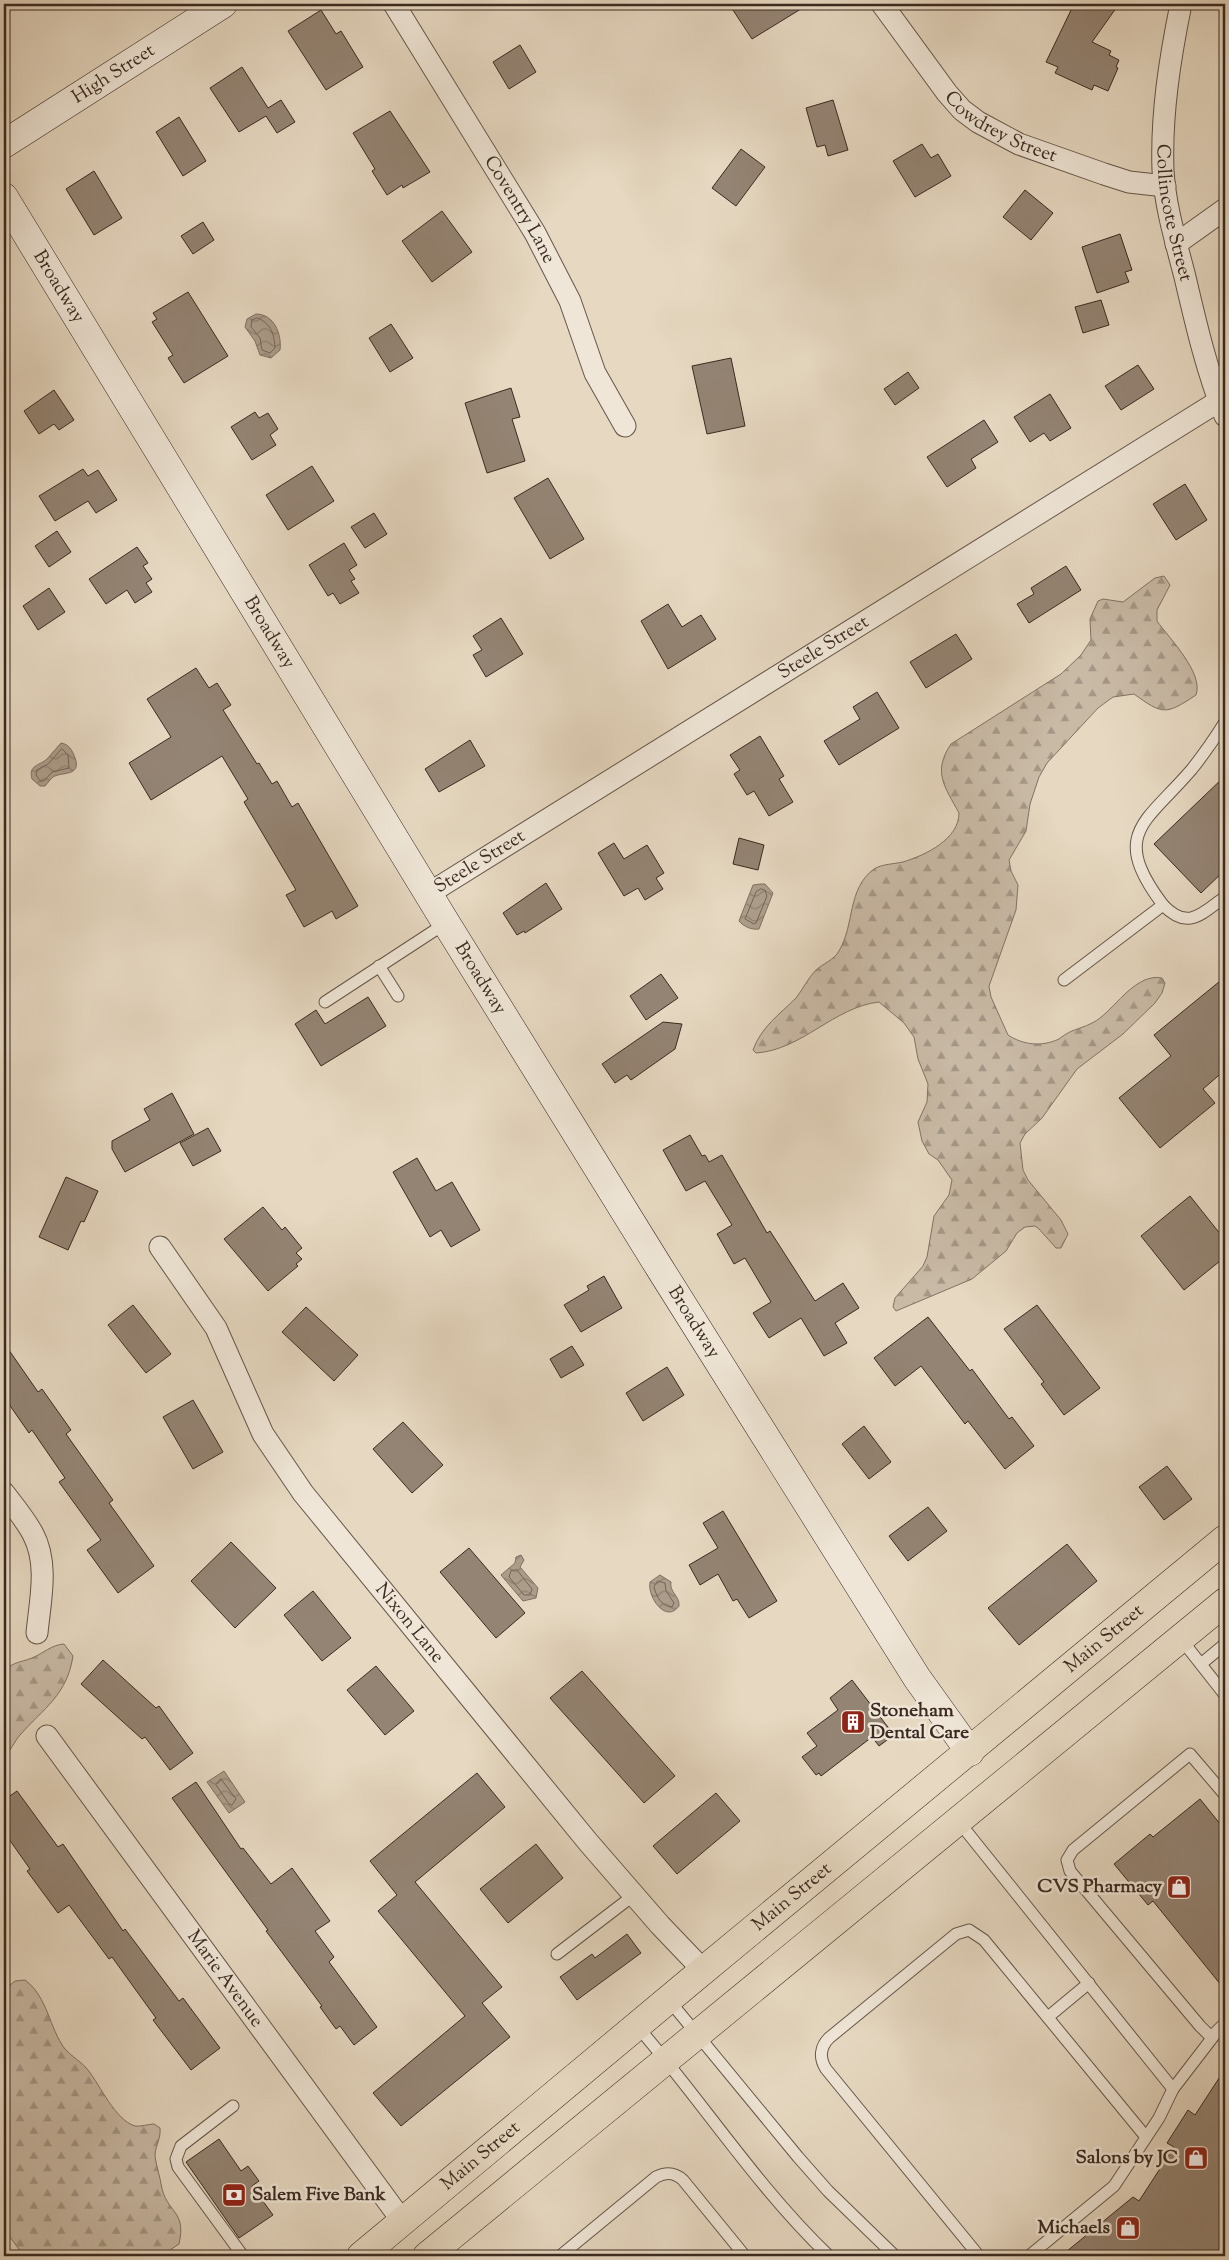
<svg xmlns="http://www.w3.org/2000/svg" width="1229" height="2260" font-family="'Sorts Mill Goudy',serif">
  <style>
    .forest { fill: url(#forest-firs); stroke: #827264 }
    .water { fill: url(#water-waves); stroke: #7f6f61 }
    .lines { fill: none; stroke-linecap: round; stroke-linejoin: round }
    .shore { stroke: #746456; stroke-width: 1 }
    .building { fill: #948474; stroke: #3b2a21 }
    .lane-casing { stroke: #665649; stroke-width: 13 }
    .street-casing { stroke: #665649; stroke-width: 23 }
    .secondary-casing { stroke: #3b2a21; stroke-width: 29 }
    .primary-casing { stroke: #3b2a21; stroke-width: 29 }
    .lane { stroke: #efe6d7; stroke-width: 11 }
    .street { stroke: #efe6d7; stroke-width: 21 }
    .secondary { stroke: #efe6d7; stroke-width: 28 }
    .primary { stroke: #e6d8c1; stroke-width: 28 }
    .labels { text-anchor: middle; dominant-baseline: central; stroke-width: 5; stroke-linejoin: round; paint-order: stroke }
    .street-label { font-size: 19px; fill: #3b2a21; stroke: #efe6d7 }
    .poi-label { font-size: 19px; font-weight: bold; fill: #3b2a21; stroke: #efe6d7; text-anchor: end }
  </style>
  <defs>
    <pattern id="forest-firs" width="22" height="20" patternUnits="userSpaceOnUse" patternTransform="scale(1.25)"><rect width="22" height="20" fill="#c9baa6"/><path d="M5 1l3.5 6h-7zM16 11l3.5 6h-7z" fill="#a49787"/></pattern>
    <pattern id="water-waves" width="16" height="10" patternUnits="userSpaceOnUse" patternTransform="scale(1.25)"><rect width="16" height="10" fill="#ac9d8b"/><path d="M0 5q4-4 8 0t8 0" fill="none" stroke="#8d8071"/></pattern>
  </defs>
  <rect width="100%" height="100%" fill="#e6d8c1"/>
  <filter id="stains"><feTurbulence type="fractalNoise" baseFrequency=".004" numOctaves="4"/><feColorMatrix values="0 0 0 0 .2 0 0 0 0 .09 0 0 0 0 .02 0 0 0 .5 -.17"/></filter>
  <radialGradient id="worn" r=".72"><stop offset=".6" stop-color="#630" stop-opacity="0"/><stop offset="1" stop-color="#630" stop-opacity=".3"/></radialGradient>
  <g class="forest">
    <path d="M1164 576 1170 585 1157 610V621C1169 638 1204 673 1196 695 1166 715 1163 715 1134 694L1113 697 1098 708 1047 763 1039 777 1030 804 1026 831 1009 860 1011 871 1018 885 1016 910 989 986 991 997 1008 1035C1023 1045 1042 1047 1059 1039 1063 1036 1067 1033 1072 1031 1082 1027 1091 1025 1100 1018 1117 1005 1137 973 1162 978L1165 983 1162 993 1155 1003 1123 1034 1077 1069 1042 1118 1025 1134 1020 1143 1023 1170 1028 1180 1061 1220 1068 1234 1061 1248H1056L1039 1229 1035 1226 1025 1227 1017 1233 1006 1251 972 1279 896 1311 893 1307 895 1298 923 1266 927 1257 934 1216 949 1195 952 1180 938 1160 929 1154 922 1141 918 1122 927 1102 928 1084 918 1059 914 1037 904 1023 879 1002C834 1007 802 1050 756 1053L753 1050C761 1027 780 1014 796 998 803 989 808 978 816 970 824 963 834 960 839 951 855 924 847 889 874 869 882 864 894 864 903 862 926 855 959 839 959 813 945 787 932 772 951 744L1061 674 1081 655 1091 640 1090 619 1098 601 1103 599 1123 602 1155 578Z"/>
    <path d="M64 1644 73 1656C67 1695 44 1708 20 1735 14 1742 10 1752 4 1757V1671C15 1661 19 1663 32 1658 44 1653 51 1645 64 1644Z"/>
    <path d="M25 1980C48 1997 49 2028 65 2049 72 2057 82 2062 88 2070 100 2085 115 2120 135 2126 140 2127 149 2124 154 2124L160 2128C161 2138 156 2145 155 2154 155 2162 160 2176 161 2184 166 2214 187 2209 179 2244L161 2256H24L4 2229V1990L15 1981Z"/>
  </g>
  <g class="water">
    <path d="M256 314C274 314 282 334 280 350L271 358 260 355 255 341 245 327 247 319Z"/>
    <path d="M61 743C67 744 70 747 73 753 85 778 62 771 53 777 50 779 48 783 45 786H40L32 779C28 765 39 766 47 759 52 754 56 748 61 743Z"/>
    <path d="M760 884H765L773 893 759 929C752 930 744 927 739 921L753 885Z"/>
    <path d="M521 1555 524 1560 520 1567 538 1588 536 1598 523 1601 501 1575 515 1563 516 1557Z"/>
    <path d="M660 1575 671 1582C669 1592 680 1596 679 1606 666 1624 647 1597 650 1582Z"/>
    <path d="M224 1771 245 1802 229 1813 207 1782Z"/>
  </g>
  <g class="lines">
    <g class="shore">
      <path d="M258 318C272 325 274 334 275 348L270 353 262 350 260 338 251 327 252 320Z"/>
      <path d="M62 749 68 755 69 768 52 772 44 781H40L36 775 37 770 48 764Z"/>
      <path d="M761 889 765 890 767 896 756 923 754 924 745 919 756 892Z"/>
      <path d="M517 1570 532 1589 530 1595H524L509 1577 511 1571Z"/>
      <path d="M658 1581 665 1583 666 1591 674 1603 672 1607C662 1607 656 1596 654 1587Z"/>
      <path d="M221 1779 236 1799 232 1805 229 1804 216 1785Z"/>
    </g>
  </g>
  <g class="building">
    <path d="M729 4H809L752 39Z"/>
    <path d="M1074 4H1119L1092 42 1111 51 1109 55 1119 60 1116 67 1118 68 1108 91 1094 85 1092 90 1055 73 1058 67 1046 62Z"/>
    <path d="M321 10 336 34 341 31 363 67 326 90 288 31Z"/>
    <path d="M520 45 536 72 509 89 493 62Z"/>
    <path d="M242 67 268 108 281 100 295 122 277 133 266 116 239 132 210 88Z"/>
    <path d="M833 100 848 150 828 156 825 145 817 147 806 108Z"/>
    <path d="M390 111 430 172 403 188 402 185 387 195 372 171 375 169 353 133Z"/>
    <path d="M179 117 206 161 183 176 156 132Z"/>
    <path d="M922 144 931 158 938 154 951 176 915 197 893 161Z"/>
    <path d="M741 149 765 167 736 206 712 188Z"/>
    <path d="M94 171 122 218 94 235 66 189Z"/>
    <path d="M1025 190 1053 213 1031 240 1003 217Z"/>
    <path d="M442 211 472 252 432 282 402 241Z"/>
    <path d="M203 222 214 240 193 254 181 236Z"/>
    <path d="M1120 234 1132 270 1125 272 1129 282 1097 293 1082 247Z"/>
    <path d="M188 292 228 356 184 383 168 358 173 355 152 322 157 319 153 313Z"/>
    <path d="M1101 300 1109 325 1083 333 1075 307Z"/>
    <path d="M391 324 413 358 390 372 369 338Z"/>
    <path d="M731 358 745 426 707 434 692 366Z"/>
    <path d="M1138 365 1154 389 1121 410 1105 386Z"/>
    <path d="M908 372 919 388 895 405 884 389Z"/>
    <path d="M511 388 520 417 512 419 525 461 487 473 465 403Z"/>
    <path d="M54 390 74 420 59 430 54 424 39 434 24 411Z"/>
    <path d="M1050 394 1071 428 1050 441 1044 433 1030 442 1014 417Z"/>
    <path d="M255 412 259 418 268 413 278 429 270 435 276 445 252 460 231 427Z"/>
    <path d="M984 420 998 442 971 459 976 468 947 487 927 457Z"/>
    <path d="M312 466 334 501 288 530 266 495Z"/>
    <path d="M83 469 88 476 98 470 117 500 96 513 88 501 55 521 39 496Z"/>
    <path d="M548 478 584 539 550 559 514 498Z"/>
    <path d="M1185 484 1207 520 1176 540 1153 504Z"/>
    <path d="M374 513 387 534 365 548 351 527Z"/>
    <path d="M57 531 71 552 49 567 35 546Z"/>
    <path d="M344 543 357 565 349 570 355 579 351 581 359 593 340 604 333 593 328 596 309 565Z"/>
    <path d="M137 547 148 563 143 566 152 579 146 583 152 592 135 603 127 590 106 604 89 579Z"/>
    <path d="M1066 566 1081 590 1029 623 1017 604 1034 594 1031 588Z"/>
    <path d="M49 588 65 612 38 630 23 606Z"/>
    <path d="M668 604 682 627 701 615 716 639 668 669 641 621Z"/>
    <path d="M501 618 523 654 486 677 473 655 482 650 473 636Z"/>
    <path d="M956 634 972 659 926 688 910 662Z"/>
    <path d="M196 668 209 688 217 683 231 705 223 710 257 764 259 763 272 784 277 781 292 807 298 803 358 906 336 919 332 911 304 927 286 895 296 890 244 802 248 799 222 756 151 800 129 763 171 737 147 699Z"/>
    <path d="M877 692 899 728 839 765 824 741 860 719 853 707Z"/>
    <path d="M760 736 784 776 779 779 793 802 769 816 754 791 747 795 734 774 740 770 730 755Z"/>
    <path d="M470 740 485 766 439 792 425 769Z"/>
    <path d="M1225 776V870L1201 893 1154 844Z"/>
    <path d="M739 838 764 845 758 870 733 864Z"/>
    <path d="M614 843 624 859 647 845 664 873 656 878 663 889 645 900 638 888 624 896 598 853Z"/>
    <path d="M546 883 562 909 525 933 524 931 517 935 503 913Z"/>
    <path d="M661 974 678 998 646 1020 630 996Z"/>
    <path d="M1225 977V1070L1203 1089 1215 1103 1160 1148 1119 1098 1171 1056 1154 1035Z"/>
    <path d="M368 997 386 1026 321 1066 295 1024 316 1010 325 1024Z"/>
    <path d="M663 1022 682 1024 675 1049 631 1080 627 1075 615 1083 602 1064Z"/>
    <path d="M172 1093 194 1134 125 1172 112 1149V1141L150 1120 144 1109Z"/>
    <path d="M208 1128 221 1151 193 1166 180 1143Z"/>
    <path d="M690 1135 702 1156 705 1155 709 1162 722 1155 767 1233 770 1231 815 1301 843 1283 859 1308 835 1323 847 1343 824 1356 801 1318 769 1338 753 1313 771 1302 745 1258 734 1264 717 1234 732 1225 705 1181 686 1191 663 1150Z"/>
    <path d="M417 1158 436 1191 452 1182 480 1230 451 1247 441 1230 430 1237 393 1172Z"/>
    <path d="M66 1177 98 1191 84 1222 81 1221 68 1250 39 1237Z"/>
    <path d="M1190 1196 1225 1240V1257L1184 1290 1141 1236Z"/>
    <path d="M263 1207 282 1230 285 1227 302 1248 296 1253 302 1259 296 1264 298 1266 268 1291 224 1239Z"/>
    <path d="M604 1276 622 1308 581 1332 564 1305 589 1290 587 1286Z"/>
    <path d="M133 1305 171 1354 146 1373 108 1325Z"/>
    <path d="M1037 1305 1100 1388 1064 1415 1041 1384 1044 1382 1004 1329Z"/>
    <path d="M306 1307 358 1355 334 1381 282 1332Z"/>
    <path d="M928 1317 970 1371 972 1369 1009 1419 1012 1417 1034 1446 1005 1469 968 1421 965 1424 921 1366 895 1386 874 1358Z"/>
    <path d="M4 1343 38 1392 42 1389 71 1430 66 1434 113 1500 109 1503 154 1566 118 1593 87 1550 101 1540 59 1482 65 1478 32 1430 29 1433 4 1397Z"/>
    <path d="M572 1346 584 1365 561 1378 550 1359Z"/>
    <path d="M667 1367 684 1395 643 1421 626 1393Z"/>
    <path d="M193 1400 223 1452 193 1469 163 1417Z"/>
    <path d="M403 1422 443 1465 412 1493 373 1449Z"/>
    <path d="M864 1426 891 1462 869 1479 842 1444Z"/>
    <path d="M1167 1466 1192 1499 1164 1520 1139 1487Z"/>
    <path d="M928 1507 947 1531 908 1561 889 1536Z"/>
    <path d="M723 1511 777 1601 749 1618 737 1599 733 1601 718 1574 700 1585 689 1565 718 1548 703 1523Z"/>
    <path d="M231 1542 276 1588 235 1628 191 1581Z"/>
    <path d="M1067 1544 1097 1581 1019 1645 988 1608Z"/>
    <path d="M469 1548 525 1613 496 1638 440 1572Z"/>
    <path d="M313 1591 351 1638 322 1661 284 1615Z"/>
    <path d="M103 1660 156 1708 159 1706 193 1753 170 1770 145 1737 142 1739 81 1684Z"/>
    <path d="M376 1666 414 1711 385 1735 347 1690Z"/>
    <path d="M582 1671 675 1776 644 1803 550 1698Z"/>
    <path d="M852 1680 894 1735 879 1746 872 1737 821 1776 819 1773 816 1775 802 1757 817 1746 807 1733 838 1710 830 1698Z"/>
    <path d="M477 1773 505 1807 415 1882 502 1987 482 2003 510 2037 401 2126 373 2093 465 2016 378 1911 397 1895 370 1861Z"/>
    <path d="M196 1782 241 1849 243 1848 271 1884 292 1868 330 1921 315 1931 334 1957 329 1962 377 2027 354 2045 340 2026 336 2029 320 2007 322 2006 266 1931 268 1930 172 1798Z"/>
    <path d="M17 1791 58 1847 63 1844 123 1931 125 1929 179 2001 183 1998 220 2048 191 2070 153 2020 156 2018 112 1957 109 1959 69 1905 58 1913 27 1871 30 1869 4 1832V1800Z"/>
    <path d="M716 1793 740 1821 677 1874 653 1846Z"/>
    <path d="M1200 1799 1225 1830V1990L1153 1901 1148 1905 1114 1864 1150 1834 1153 1837Z"/>
    <path d="M536 1844 563 1878 508 1923 480 1889Z"/>
    <path d="M627 1934 641 1953 577 2000 560 1977 592 1954 595 1958Z"/>
    <path d="M1225 2069V2256H1061L1133 2197 1139 2201 1174 2147 1167 2143 1188 2110 1195 2115Z"/>
    <path d="M219 2139 241 2171 248 2166 259 2181 252 2186 273 2215 239 2238 186 2162Z"/>
  </g>
  <g class="lines">
    <defs>
      <g id="lane">
        <path d="M1163 905C1188 931 1201 914 1225 897"/>
        <path d="M379 966 398 996"/>
        <path d="M1064 980 1163 905C1109 833 1146 823 1192 769 1204 754 1215 738 1225 722"/>
        <path d="M325 1002 446 923"/>
        <path d="M1181 1639 1225 1695"/>
        <path d="M1201 1664 1225 1644"/>
        <path d="M1225 1795 1190 1754 1073 1850 1067 1860 1070 1871 1200 2026 1211 2037 1225 2023"/>
        <path d="M959 1822 1173 2089 1159 2118 1114 2186 1029 2256"/>
        <path d="M557 1954 634 1895"/>
        <path d="M668 1999 798 2157 828 2191 895 2256"/>
        <path d="M1048 2017 1089 1983"/>
        <path d="M637 2026C702 2101 757 2187 829 2256"/>
        <path d="M1173 2089 1216 2033"/>
        <path d="M233 2106 181 2146 176 2159 178 2167 243 2256"/>
        <path d="M560 2256 656 2177C666 2172 674 2172 683 2180L745 2256"/>
        <path d="M979 2256 826 2069C819 2058 820 2047 829 2038L956 1934 969 1930 984 1940 1146 2137"/>
      </g>
      <g id="street">
        <path id="s1" d="M394 4 535 233 570 301 595 373 625 426"/>
        <path id="s2" d="M882 4 947 93 962 110 978 122 1019 144 1104 174 1129 182 1165 186"/>
        <path id="s3" d="M1181 4C1170 58 1161 114 1163 170 1165 206 1176 242 1185 277 1196 324 1207 372 1225 416"/>
        <path d="M1176 244 1225 209"/>
        <path id="s4" d="M428 894 1219 401"/>
        <path id="s5" d="M160 1247 216 1328 263 1434 303 1493 588 1842 660 1925 703 1970"/>
        <path d="M4 1493C14 1506 25 1519 33 1534 49 1564 40 1601 37 1633"/>
        <path id="s6" d="M47 1736 403 2222"/>
      </g>
      <g id="secondary">
        <path id="s7" d="M4 144 223 4"/>
        <path id="s8" d="M4 197 446 923 659 1267 917 1678 970 1752"/>
      </g>
      <g id="primary">
        <path id="s9" d="M361 2256 693 1979 1225 1539"/>
        <path d="M427 2256 1225 1602"/>
      </g>
    </defs>
    <use href="#lane" class="lane-casing"/>
    <use href="#street" class="street-casing"/>
    <use href="#secondary" class="secondary-casing"/>
    <use href="#primary" class="primary-casing"/>
    <use href="#lane" class="lane"/>
    <use href="#street" class="street"/>
    <use href="#secondary" class="secondary"/>
    <use href="#primary" class="primary"/>
  </g>
  <defs>
    <symbol id="building-square" viewBox="-11 -11 22 22"><rect x="-9" y="-9" width="18" height="18" rx="4" fill="#8f2418" stroke="#efe6d7"/><path d="M-4-6H4V6H1V3H-1V6H-4ZM-2.5-4.3h1.7v1.8h-1.7ZM.8-4.3h1.7v1.8H.8ZM-2.5-1h1.7V.8h-1.7ZM.8-1h1.7V.8H.8Z" fill="#fff"/></symbol>
    <symbol id="shop-square" viewBox="-11 -11 22 22"><rect x="-9" y="-9" width="18" height="18" rx="4" fill="#8f2418" stroke="#efe6d7"/><path d="M-5-2.5h2.3a2.7 3.5 0 0 1 5.4 0H5L5.5 6h-11ZM-1.5-2.5h3a1.5 2.3 0 0 0-3 0Z" fill="#fff"/></symbol>
    <symbol id="bank-square" viewBox="-11 -11 22 22"><rect x="-9" y="-9" width="18" height="18" rx="4" fill="#8f2418" stroke="#efe6d7"/><path d="M-6-4H6V4H-6ZM0-2.3a2.3 2.3 0 1 0 0 4.6a2.3 2.3 0 1 0 0-4.6Z" fill="#fff"/></symbol>
  </defs>
  <g fill-rule="evenodd">
    <use href="#building-square" x="839" y="1708" width="28" height="28"/>
    <use href="#shop-square" x="1165" y="1873" width="28" height="28"/>
    <use href="#shop-square" x="1182" y="2144" width="28" height="28"/>
    <use href="#bank-square" x="220" y="2181" width="28" height="28"/>
    <use href="#shop-square" x="1114" y="2214" width="28" height="28"/>
  </g>
  <g class="labels">
    <g class="street-label">
      <text stroke="none"><textPath href="#s7" startOffset="130">High Street</textPath></text>
      <text stroke="none"><textPath href="#s2" startOffset="175">Cowdrey Street</textPath></text>
      <text stroke="none"><textPath href="#s1" startOffset="241">Coventry Lane</textPath></text>
      <text stroke="none"><textPath href="#s3" startOffset="211">Collincote Street</textPath></text>
      <text stroke="none"><textPath href="#s8" startOffset="105">Broadway</textPath></text>
      <text stroke="none"><textPath href="#s8" startOffset="510">Broadway</textPath></text>
      <text stroke="none"><textPath href="#s4" startOffset="466">Steele Street</textPath></text>
      <text stroke="none"><textPath href="#s4" startOffset="61">Steele Street</textPath></text>
      <text stroke="none"><textPath href="#s8" startOffset="915">Broadway</textPath></text>
      <text stroke="none"><textPath href="#s8" startOffset="1320">Broadway</textPath></text>
      <text stroke="none"><textPath href="#s5" startOffset="454">Nixon Lane</textPath></text>
      <text stroke="none"><textPath href="#s9" startOffset="966">Main Street</textPath></text>
      <text stroke="none"><textPath href="#s9" startOffset="561">Main Street</textPath></text>
      <text stroke="none"><textPath href="#s6" startOffset="301">Marie Avenue</textPath></text>
      <text stroke="none"><textPath href="#s9" startOffset="156">Main Street</textPath></text>
    </g>
    <g class="poi-label">
      <text x="870" y="1711" text-anchor="start">Stoneham<tspan x="870" dy="22">Dental Care</tspan></text>
      <text x="1162" y="1887">CVS Pharmacy</text>
      <text x="1178" y="2158">Salons by JC</text>
      <text x="252" y="2195" text-anchor="start">Salem Five Bank</text>
      <text x="1110" y="2228">Michaels</text>
    </g>
  </g>
  <rect width="1229" height="2260" fill="none" stroke="#e6d8c1" stroke-width="20"/>
  <rect x="5" y="5" width="1219" height="2250" fill="none" stroke="#3b2a21" stroke-width="2.5"/>
  <rect x="10" y="10" width="1209" height="2240" fill="none" stroke="#3b2a21"/>
  <rect width="100%" height="100%" filter="url(#stains)"/>
  <rect width="100%" height="100%" fill="url(#worn)"/>
</svg>
